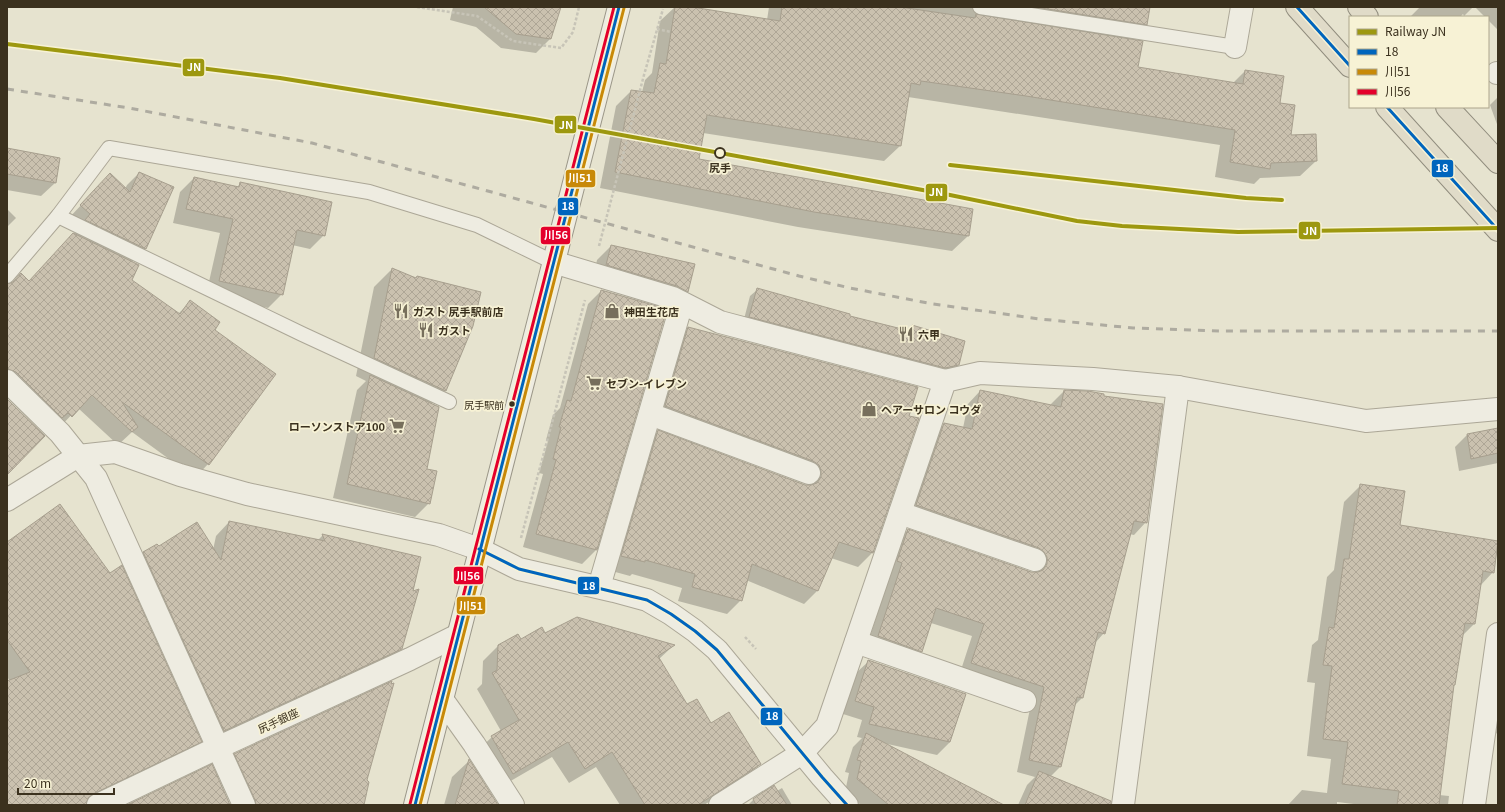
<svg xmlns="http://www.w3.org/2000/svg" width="1505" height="812" font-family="Georgia,'Noto Sans JP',serif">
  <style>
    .shadow { fill: #0003 }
    .building { fill: url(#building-cross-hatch); stroke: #a79f8e }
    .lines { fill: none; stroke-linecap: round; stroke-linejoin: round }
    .service-casing { stroke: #aca797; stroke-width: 16 }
    .minor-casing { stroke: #aca797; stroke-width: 24 }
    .secondary-casing { stroke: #9b9788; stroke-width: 24 }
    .trunk-casing { stroke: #918d7e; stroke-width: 24 }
    .path { stroke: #c7c4b7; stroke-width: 2.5; stroke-dasharray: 3 2; stroke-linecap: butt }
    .service { stroke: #eeece1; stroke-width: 14 }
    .minor { stroke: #eeece1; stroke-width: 22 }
    .secondary { stroke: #eeece1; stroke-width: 22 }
    .trunk { stroke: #e0dbc8; stroke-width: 22 }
    .rail { stroke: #aeaba0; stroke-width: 3; stroke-dasharray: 7 7; stroke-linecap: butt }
    .bus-1-casing { stroke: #f7f2d5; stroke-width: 6 }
    .bus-2-casing { stroke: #f7f2d5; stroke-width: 6 }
    .bus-3-casing { stroke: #f7f2d5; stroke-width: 6 }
    .bus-1 { stroke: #0065bd; stroke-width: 3 }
    .bus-2 { stroke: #c88908; stroke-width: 3 }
    .bus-3 { stroke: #e4002b; stroke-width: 3 }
    .rail-1-casing { stroke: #f7f2d5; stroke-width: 7 }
    .rail-1 { stroke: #9d980f; stroke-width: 4 }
    .stop-dot { fill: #f7f2d5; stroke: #3b311e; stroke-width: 2 }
    .bus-dot { fill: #3b311e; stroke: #f7f2d5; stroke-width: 1.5 }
    .labels { text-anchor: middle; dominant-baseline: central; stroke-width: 3.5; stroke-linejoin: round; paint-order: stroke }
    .bus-label { font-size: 10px; fill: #3b311e; stroke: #f7f2d5; text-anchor: end }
    .stop-label { font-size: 11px; font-weight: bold; fill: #3b311e; stroke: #f7f2d5 }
    .poi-label { font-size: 11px; font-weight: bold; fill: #3b311e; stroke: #f7f2d5; text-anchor: start }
    .street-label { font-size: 11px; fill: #3b311e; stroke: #f7f2d5 }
    .line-badge { stroke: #f7f2d5; stroke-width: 1.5 }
    .badge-label { font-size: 11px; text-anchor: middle; font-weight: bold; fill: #fff }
  </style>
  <defs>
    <pattern id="building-cross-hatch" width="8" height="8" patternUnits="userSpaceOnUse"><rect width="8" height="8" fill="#cac1af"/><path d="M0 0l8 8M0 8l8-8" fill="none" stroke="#aea696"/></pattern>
  </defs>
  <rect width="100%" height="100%" fill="#e6e3cf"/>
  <g class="shadow">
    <path d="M453 7H559L550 39 536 53 501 48 476 27 450 20Z"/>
    <path d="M675 7H686L767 20 769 7H1149L1146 24 1130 40 1137 68 1232 84 1245 71 1278 104 1289 136 1316 161 1300 176 1260 178 1254 184 1215 177 1220 145 908 97 900 146 884 161 703 133 698 160 968 236 952 251 798 227 600 188 616 106 631 91 642 92 645 80 652 73 660 21Z"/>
    <path d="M1420 7H1473L1464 16 1463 14 1460 17H1410Z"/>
    <path d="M1475 7H1498V30L1488 20V17H1485Z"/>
    <path d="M1498 97V127L1490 105Z"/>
    <path d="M7 149 55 183 41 196 7 190Z"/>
    <path d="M139 173 145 249 132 262 131 281 178 314 190 302 213 331 208 464 195 478 132 432 118 445 78 408 58 429 7 390V285L29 282 75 233 79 227 69 218 98 187 125 189 127 185Z"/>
    <path d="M194 178 236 188 241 183 324 235 310 249 292 245 282 294 268 308 206 295 220 233 173 223 180 192Z"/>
    <path d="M7 209 16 218 7 227Z"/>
    <path d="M611 246 687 291 674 305 593 279 597 260Z"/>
    <path d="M392 269 472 325 445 391 431 404 425 469 429 503 415 517 333 498 357 390 366 381 356 376 374 287Z"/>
    <path d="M757 290 849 317 907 331 912 326 958 364 951 372 743 323 750 296Z"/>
    <path d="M601 291 666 310 596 550 582 564 523 547 543 474 539 473 548 441 546 440 553 415 560 408 588 304Z"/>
    <path d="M688 328 908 417 918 419 872 553 858 567 831 558 818 590 804 604 746 580 741 600 727 614 678 601 682 588 632 574 630 576 608 570 644 445 658 431 808 486 805 479 652 420 675 342Z"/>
    <path d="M980 391 1051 406V404L1064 391 1146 522 1134 535 1129 534 1104 633 1095 643 1082 698 1074 706 1060 767 1050 777 1093 805H1018L1027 785 1035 777 1017 772 1032 699 959 676 972 636 931 623 921 651 909 664 866 649 890 575 885 574 895 543 908 530 1031 573H1035V570L904 518 932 437 944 424 963 428 968 404Z"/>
    <path d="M1498 429V463L1459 471 1455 447 1467 435Z"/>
    <path d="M1361 485 1399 526 1498 542 1493 572 1480 586 1474 624 1461 637 1452 686 1439 795 1449 796 1448 805H1362L1337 802V805H1288L1302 790 1327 793 1331 759 1307 756 1315 683 1307 682 1312 645 1318 640 1327 577 1334 570 1344 502Z"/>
    <path d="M229 522 317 541 323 535 420 558 401 649 387 662 211 743 131 566 144 553 158 548 213 550 216 536Z"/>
    <path d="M7 544 200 741 185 757 85 805H7V682L10 681 7 677Z"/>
    <path d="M545 634 673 646 659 659 687 706 760 764 745 779 704 805H620L596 767 569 783 552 757 497 789 476 752 492 737 501 731 477 689 482 684 483 661 499 645Z"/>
    <path d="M869 661 950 742 937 755 883 743 1002 805H861L845 792 849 773 845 772 853 747 862 738 857 737 862 720 843 714 856 673Z"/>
    <path d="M1498 708V734L1487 729Z"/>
    <path d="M235 755 359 805H235L219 770Z"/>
    <path d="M469 761 497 805H444L452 777Z"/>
    <path d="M774 787 777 791 782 788 792 805H748L753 800Z"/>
  </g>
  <g class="building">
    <path d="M484 7H561L551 39 516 34Z"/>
    <path d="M675 7H692L780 21 782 7H900L975 18 976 14 1143 41 1138 67 1243 84 1245 70 1284 76 1280 103 1295 105 1291 135 1316 134 1317 161 1271 163 1270 169 1230 162 1235 130 1026 96 921 81 920 85 911 83 901 146 707 115 699 159 973 209 969 236 814 212 615 172 631 90 654 93 660 63 666 64Z"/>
    <path d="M1035 7H1150L1147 25Z"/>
    <path d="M7 148 60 158 56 183 7 174Z"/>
    <path d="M139 172 174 187 146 249 85 220 90 214 80 205 110 173 130 192Z"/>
    <path d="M194 177 239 187 240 182 332 202 325 236 297 230 283 295 219 281 233 219 186 209Z"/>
    <path d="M73 233 139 265 132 280 180 314 190 300 220 322 215 330 276 374 209 465 122 402 138 427 132 432 92 395 72 417 68 413 62 418 16 372 7 369V284L13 282 21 273 29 281Z"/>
    <path d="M611 245 695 264 688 292 677 286 606 265Z"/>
    <path d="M392 268 416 278 417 276 481 292 473 326 446 391 374 358Z"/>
    <path d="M757 288 850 314V316L910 331 912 325 965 341 959 365 945 368 749 317Z"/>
    <path d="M601 290 667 309 597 550 536 534 556 460 553 459 561 427H559L567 400 571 401Z"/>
    <path d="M688 327 918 387 909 416 919 418 873 553 839 542 818 591 752 564 742 601 692 587 695 574 645 560V562L621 556 658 430 805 485H811L817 483 821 477V471L819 465 813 461 665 406Z"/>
    <path d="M370 375 439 407 427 469 437 471 430 504 347 484Z"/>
    <path d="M980 390 1061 407 1064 390 1088 391 1104 394V396L1163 404 1147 523 1134 521 1105 634 1098 632 1083 698 1077 697 1061 767 1029 760 1044 687 971 663 984 624 936 608 922 652 878 636 902 563 897 561 908 529 1031 572H1038L1043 570 1047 564V557L1044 552 1039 548 916 505 944 423 972 429Z"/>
    <path d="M7 399 45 436 7 475Z"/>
    <path d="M1498 428V453L1471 459 1467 434Z"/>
    <path d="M1360 484 1405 491 1400 525 1498 541 1494 573 1483 571 1475 624 1465 623 1455 685H1454L1439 805H1397L1399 791 1342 784 1348 742 1323 739 1332 666 1323 665 1329 627 1334 628 1344 559H1349Z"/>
    <path d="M60 504 110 573 122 565 202 742 93 794 88 798 86 805H7V681L30 672 7 640V542Z"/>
    <path d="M229 521 325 541 322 534 421 557 413 591 419 589 402 649 224 731 143 552 157 544 159 546 197 522 221 560Z"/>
    <path d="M577 617 675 645 658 656 687 704 697 699 711 723 729 712 761 764 698 805H645L612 752 585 769 568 742 513 774 491 736 519 720 492 673 497 670 498 645 518 634 521 639 542 627 545 633Z"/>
    <path d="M868 660 966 694 950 742 869 724 874 707 855 701Z"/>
    <path d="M392 681 391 684 394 683 367 780 369 782 364 805H256L255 800 234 754Z"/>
    <path d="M866 733 946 775 1004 805H889L857 779 861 761 857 760Z"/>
    <path d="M469 759 498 805H455Z"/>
    <path d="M212 764 230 805H127Z"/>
    <path d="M1039 771 1111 801V805H1025Z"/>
    <path d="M774 785 787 805H756L753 799Z"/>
  </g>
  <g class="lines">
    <defs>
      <g id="service">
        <path d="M980 7 1235 47"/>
        <path d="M58 216 302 334 449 402"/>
        <path d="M7 276 58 216 109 148 369 192 477 225 553 262"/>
      </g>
      <g id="minor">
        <path d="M1235 47 1242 7"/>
        <path d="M1497 73H1498"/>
        <path d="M553 262 673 298 720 322 945 381"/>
        <path d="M7 381 60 433 96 478 244 805"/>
        <path d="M650 414 809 473"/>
        <path d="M7 500 78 456 115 452 180 475 247 494 439 535 479 549 519 569 614 591 647 600 671 614 695 631 717 650 822 777 847 805"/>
        <path d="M900 513 1035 560"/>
        <path d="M599 587 682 303"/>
        <path d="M856 642 1025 701"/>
        <path d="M442 699 474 744 513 805"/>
        <path d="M98 805 217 748 410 659 458 635"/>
        <path d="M720 805 802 753 827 726 945 381 980 373 1093 379 1178 387 1366 421 1498 409"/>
        <path d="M1123 805 1178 387"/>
        <path d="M1474 805 1498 634"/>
      </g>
      <path id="secondary" d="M415 805 619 7"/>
      <g id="trunk">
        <path d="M1297 7 1350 66"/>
        <path d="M1359 7 1367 17"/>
        <path d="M1387 107 1498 230"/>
        <path d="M1447 107 1498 162"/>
      </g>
    </defs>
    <use href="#service" class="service-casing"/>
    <use href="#minor" class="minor-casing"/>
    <use href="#secondary" class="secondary-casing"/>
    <use href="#trunk" class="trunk-casing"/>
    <g class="path">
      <path d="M417 7 477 16 513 41 561 48 573 32 579 7"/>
      <path d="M657 29 671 32"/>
      <path d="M599 246 644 75 663 9"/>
      <path d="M521 538 585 300"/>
      <path d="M745 637 756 649"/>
    </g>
    <use href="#service" class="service"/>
    <use href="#minor" class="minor"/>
    <use href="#secondary" class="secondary"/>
    <use href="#trunk" class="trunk"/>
    <path class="rail" d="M7 89 129 108 312 143 799 276 850 288 933 304 1040 319 1133 328 1220 331H1498"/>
    <defs>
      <g id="bus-1">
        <path d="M1297 7 1350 66"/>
        <path d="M1387 107 1498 230"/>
        <path d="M479 549 519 569 647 600 671 614 695 631 717 650 822 777 847 805"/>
        <path d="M415 805 619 7"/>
      </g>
      <path id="bus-2" d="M420 805 624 8"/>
      <path id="bus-3" d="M410 804 614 7"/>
    </defs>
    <use href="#bus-1" class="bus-1-casing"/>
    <use href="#bus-2" class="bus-2-casing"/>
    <use href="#bus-3" class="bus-3-casing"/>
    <use href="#bus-1" class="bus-1"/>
    <use href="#bus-2" class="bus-2"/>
    <use href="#bus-3" class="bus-3"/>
    <defs>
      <g id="rail-1">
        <path d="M7 44 280 78 534 119 950 195 1077 221 1122 226 1238 232 1498 228"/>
        <path d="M950 165 1246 198 1282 200"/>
      </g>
    </defs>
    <use href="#rail-1" class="rail-1-casing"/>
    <use href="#rail-1" class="rail-1"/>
  </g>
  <defs>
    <symbol id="restaurant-bare" viewBox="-9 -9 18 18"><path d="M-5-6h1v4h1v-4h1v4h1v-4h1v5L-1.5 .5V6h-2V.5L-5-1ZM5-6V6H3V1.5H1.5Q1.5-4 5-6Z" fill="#776f5c" stroke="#f7f2d5" stroke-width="2.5" paint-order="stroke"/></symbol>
    <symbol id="shop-bare" viewBox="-9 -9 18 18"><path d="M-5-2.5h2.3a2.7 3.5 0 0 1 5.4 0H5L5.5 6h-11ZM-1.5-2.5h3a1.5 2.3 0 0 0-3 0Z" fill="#776f5c" stroke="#f7f2d5" stroke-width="2.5" paint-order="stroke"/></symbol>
    <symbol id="supermarket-bare" viewBox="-9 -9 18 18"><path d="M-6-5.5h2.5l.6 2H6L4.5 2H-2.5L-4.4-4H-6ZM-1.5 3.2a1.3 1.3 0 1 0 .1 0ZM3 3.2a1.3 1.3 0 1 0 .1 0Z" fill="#776f5c" stroke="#f7f2d5" stroke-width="2.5" paint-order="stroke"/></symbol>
  </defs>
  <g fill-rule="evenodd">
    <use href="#restaurant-bare" x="390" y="300" width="22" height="22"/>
    <use href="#shop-bare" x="601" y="300" width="22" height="22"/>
    <use href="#restaurant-bare" x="415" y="319" width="22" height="22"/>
    <use href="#restaurant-bare" x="895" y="323" width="22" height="22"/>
    <use href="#supermarket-bare" x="583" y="372" width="22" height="22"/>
    <use href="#shop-bare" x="858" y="398" width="22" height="22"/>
    <use href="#supermarket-bare" x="386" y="415" width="22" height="22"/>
  </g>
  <circle class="stop-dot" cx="720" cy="153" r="5"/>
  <circle class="bus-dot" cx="512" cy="404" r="3.5"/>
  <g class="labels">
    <g class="bus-label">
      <text x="504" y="404">尻手駅前</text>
    </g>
    <g class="stop-label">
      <text x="720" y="167">尻手</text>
    </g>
    <g class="poi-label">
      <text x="413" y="311">ガスト 尻手駅前店</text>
      <text x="624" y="311">神田生花店</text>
      <text x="438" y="330">ガスト</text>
      <text x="918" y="334">六甲</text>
      <text x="606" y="383">セブン-イレブン</text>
      <text x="881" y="409">ヘアーサロン コウダ</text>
      <text x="385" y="426" text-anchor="end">ローソンストア100</text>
    </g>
    <g class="street-label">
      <text transform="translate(278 720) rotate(-25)">尻手銀座</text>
    </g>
  </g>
  <g class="line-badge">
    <rect x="182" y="58" width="23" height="19" rx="4" fill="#9d980f"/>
    <rect x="554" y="115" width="23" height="19" rx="4" fill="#9d980f"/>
    <rect x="1431" y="159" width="23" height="19" rx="4" fill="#0065bd"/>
    <rect x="565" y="169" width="31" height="19" rx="4" fill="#c88908"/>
    <rect x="925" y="183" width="23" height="19" rx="4" fill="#9d980f"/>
    <rect x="557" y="197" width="22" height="19" rx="4" fill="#0065bd"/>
    <rect x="1298" y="221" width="23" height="19" rx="4" fill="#9d980f"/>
    <rect x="540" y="226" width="31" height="19" rx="4" fill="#e4002b"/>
    <rect x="453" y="566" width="31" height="19" rx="4" fill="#e4002b"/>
    <rect x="577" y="576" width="23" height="19" rx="4" fill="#0065bd"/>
    <rect x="456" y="596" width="30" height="19" rx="4" fill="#c88908"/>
    <rect x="760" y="707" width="23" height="19" rx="4" fill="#0065bd"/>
  </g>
  <g class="badge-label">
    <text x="194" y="71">JN</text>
    <text x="566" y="129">JN</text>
    <text x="1442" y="172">18</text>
    <text x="580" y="182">川51</text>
    <text x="936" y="196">JN</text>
    <text x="568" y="210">18</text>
    <text x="1310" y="235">JN</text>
    <text x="556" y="239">川56</text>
    <text x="468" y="580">川56</text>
    <text x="589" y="590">18</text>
    <text x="471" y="610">川51</text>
    <text x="772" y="720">18</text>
  </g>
  <rect width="1505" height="812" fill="none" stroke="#3b311e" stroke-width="16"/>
  <rect x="1349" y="16" width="140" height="92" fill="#f7f2d5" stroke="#aca58c"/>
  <rect x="1357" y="29" width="20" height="6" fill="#9d980f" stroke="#aca58c"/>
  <text x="1385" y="36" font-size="12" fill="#3b311e">Railway JN</text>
  <rect x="1357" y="49" width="20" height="6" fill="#0065bd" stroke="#aca58c"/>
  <text x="1385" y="56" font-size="12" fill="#3b311e">18</text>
  <rect x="1357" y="69" width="20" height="6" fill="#c88908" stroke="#aca58c"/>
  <text x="1385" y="76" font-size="12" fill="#3b311e">川51</text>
  <rect x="1357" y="89" width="20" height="6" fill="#e4002b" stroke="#aca58c"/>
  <text x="1385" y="96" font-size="12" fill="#3b311e">川56</text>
  <path d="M18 788v6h96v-6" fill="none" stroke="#3b311e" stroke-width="2"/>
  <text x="24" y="788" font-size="12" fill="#3b311e" stroke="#f7f2d5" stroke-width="3" paint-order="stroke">20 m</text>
</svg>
